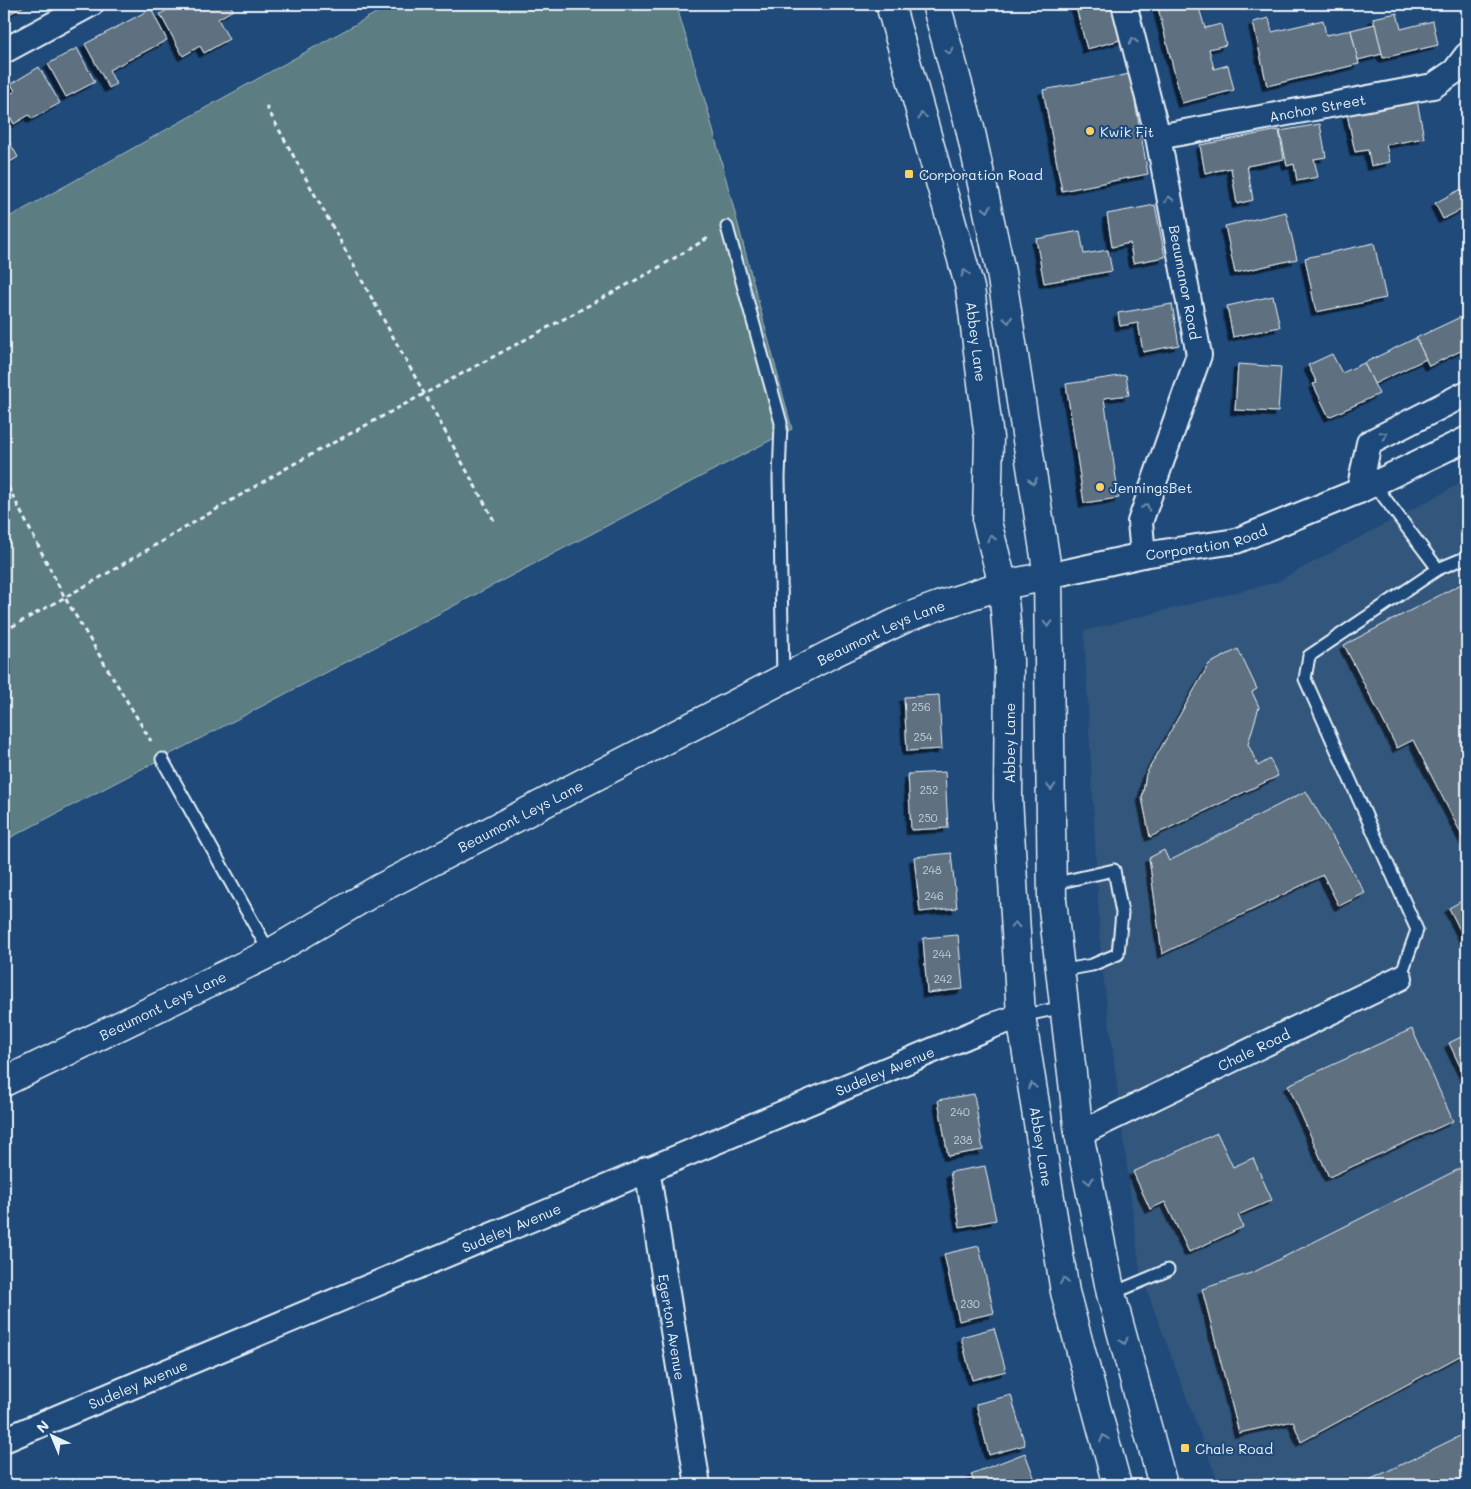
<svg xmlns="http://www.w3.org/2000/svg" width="1471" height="1489" font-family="Mali,sans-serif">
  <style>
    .built { fill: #32567c }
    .green { fill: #5b7e83; stroke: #a2b8be }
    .building { fill: #5f7180; stroke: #e8f1f8; filter: url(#shadow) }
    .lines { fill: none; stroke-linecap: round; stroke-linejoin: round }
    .service-casing { stroke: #e8f1f8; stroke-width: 15 }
    .minor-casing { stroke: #e8f1f8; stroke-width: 28 }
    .tertiary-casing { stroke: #e8f1f8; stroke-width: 31 }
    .primary-casing { stroke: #e8f1f8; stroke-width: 31 }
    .path { stroke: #e8f1f8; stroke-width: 3; stroke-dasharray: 5 4; stroke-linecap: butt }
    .service { stroke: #1f4a7a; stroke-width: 11 }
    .minor { stroke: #1f4a7a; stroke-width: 24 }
    .tertiary { stroke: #1f4a7a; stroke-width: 28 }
    .primary { stroke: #1f4a7a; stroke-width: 28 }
    .oneway { stroke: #6f8dac }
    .poi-dot { fill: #ffd166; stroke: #1f4a7a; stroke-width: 2 }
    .labels { text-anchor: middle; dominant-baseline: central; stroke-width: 4.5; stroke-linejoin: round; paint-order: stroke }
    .number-label { font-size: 11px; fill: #c6d1da }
    .street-label { font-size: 14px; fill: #e8f1f8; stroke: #1f4a7a }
    .poi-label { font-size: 14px; fill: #e8f1f8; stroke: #1f4a7a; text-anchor: start }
  </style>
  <defs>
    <filter id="shadow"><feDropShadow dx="-4.5" dy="4.5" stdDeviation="0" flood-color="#0009"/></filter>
  </defs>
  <rect width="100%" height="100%" fill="#1f4a7a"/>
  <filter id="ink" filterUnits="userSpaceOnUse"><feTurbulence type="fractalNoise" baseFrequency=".02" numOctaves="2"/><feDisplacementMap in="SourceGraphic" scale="10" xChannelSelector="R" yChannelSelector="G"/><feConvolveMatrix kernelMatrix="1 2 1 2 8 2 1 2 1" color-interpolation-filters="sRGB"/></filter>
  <g filter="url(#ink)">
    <path class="built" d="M1467 480V1485H1219L1140 1272 1101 957 1084 631 1276 582Z"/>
    <path class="green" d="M392 4H676L708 111 792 429 4 841V220Z"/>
    <g class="building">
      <path d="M4 4H28L4 17Z"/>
      <path d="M178 4H230L233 10 218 19 229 39 204 53 200 46 183 56 160 14Z"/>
      <path d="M1075 4H1114L1124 39 1087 49Z"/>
      <path d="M1157 4H1216L1199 8 1205 28 1221 24 1226 45 1209 49 1214 69 1228 65 1234 90 1182 103Z"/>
      <path d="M151 9 167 40 109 70 116 84 109 88 85 44Z"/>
      <path d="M1397 13 1401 29 1433 21 1438 45 1383 58 1373 18Z"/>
      <path d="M1269 18 1272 32 1323 20 1326 35 1351 30 1359 64 1267 86 1253 22Z"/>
      <path d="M1375 24 1382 54 1358 60 1351 30Z"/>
      <path d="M77 48 95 82 66 97 48 64Z"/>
      <path d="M39 67 60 103 32 119 29 115 14 124 4 105V98L15 91 11 84Z"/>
      <path d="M1130 74 1148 174 1062 191 1043 90Z"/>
      <path d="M1417 100 1424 138 1386 145 1390 162 1371 166 1368 150 1355 152 1347 114Z"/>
      <path d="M1320 124 1326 157 1314 159 1318 177 1297 181 1294 164 1287 166 1280 131Z"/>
      <path d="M1279 130 1284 159 1247 166 1253 200 1237 204 1231 168 1205 173 1200 145Z"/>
      <path d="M4 133 18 157 4 166Z"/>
      <path d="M1467 186V207L1443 219 1435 203Z"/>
      <path d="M1155 205 1165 257 1133 263 1130 243 1112 247 1107 214Z"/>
      <path d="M1286 212 1297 259 1235 273 1225 226Z"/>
      <path d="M1080 231 1084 254 1108 250 1112 271 1044 283 1036 239Z"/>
      <path d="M1374 243 1386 298 1316 312 1305 258Z"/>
      <path d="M1273 296 1280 327 1233 337 1227 306Z"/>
      <path d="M1172 304 1179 345 1143 352 1138 323 1120 326 1118 313Z"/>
      <path d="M1467 314V348L1429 366 1416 338Z"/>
      <path d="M1416 338 1426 359 1374 384 1364 363Z"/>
      <path d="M1332 354 1342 373 1364 363 1379 394 1329 417 1313 384 1317 383 1308 365Z"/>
      <path d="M1238 364 1281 367 1278 412 1235 410Z"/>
      <path d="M1126 375 1129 395 1104 398 1119 498 1084 503 1066 384Z"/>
      <path d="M1467 581V845L1413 740 1397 748 1344 645Z"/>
      <path d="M1238 649 1257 689 1252 692 1259 707 1248 744 1258 766 1270 759 1278 776 1150 837 1142 798 1146 774 1209 664Z"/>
      <path d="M939 695 942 749 907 751 904 697Z"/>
      <path d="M945 772 948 828 911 830 908 774Z"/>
      <path d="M1306 791 1365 893 1339 906 1323 875 1162 954 1149 858 1164 850 1169 861Z"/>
      <path d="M951 853 957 908 920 912 914 857Z"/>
      <path d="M1467 898V944L1449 908Z"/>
      <path d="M958 935 963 989 927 993 923 938Z"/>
      <path d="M1412 1029 1453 1121 1329 1177 1288 1085Z"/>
      <path d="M1467 1034V1081L1449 1043Z"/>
      <path d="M974 1094 983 1150 948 1156 938 1100Z"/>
      <path d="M1217 1133 1233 1167 1253 1158 1272 1200 1238 1215 1243 1227 1189 1252 1165 1202 1150 1209 1133 1172Z"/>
      <path d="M1467 1165V1352L1301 1442 1293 1421 1239 1433 1202 1289 1254 1272Z"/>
      <path d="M985 1166 996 1220 960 1227 950 1172Z"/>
      <path d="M979 1246 994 1313 959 1321 944 1254Z"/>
      <path d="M994 1328 1006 1371 972 1380 961 1337Z"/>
      <path d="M1011 1395 1025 1445 989 1455 976 1404Z"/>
      <path d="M1462 1435 1467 1446V1485H1359Z"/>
      <path d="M1025 1453 1037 1485H975L971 1474Z"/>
    </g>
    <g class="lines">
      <defs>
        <g id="service">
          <path d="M727 227 781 423 779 478 783 677"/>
          <path d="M1374 484 1438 569 1467 557"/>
          <path d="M162 759 270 953"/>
          <path d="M1052 884 1114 870 1122 913 1118 954 1092 965 1060 971"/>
          <path d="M1400 978 1417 930 1305 679 1309 656 1438 569"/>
          <path d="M1021 1016 1064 1007"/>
          <path d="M1111 1294 1168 1270"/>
        </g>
        <g id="minor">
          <path id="s1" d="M1124 4 1158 137 1199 355 1140 522 1143 555"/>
          <path d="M4 51 91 4"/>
          <path id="s2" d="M1158 137 1433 86 1455 71 1467 55"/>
          <path d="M1359 491 1369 443 1467 393"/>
          <path id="s3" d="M1048 576 1143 555 1236 541 1359 491 1467 439"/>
          <path id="s4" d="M1079 1134 1400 978"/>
          <path id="s5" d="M647 1169 698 1485"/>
          <path id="s6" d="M4 1440 991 1026 1021 1016"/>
        </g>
        <g id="tertiary">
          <path id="s7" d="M4 1082 270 953 377 890 831 654 908 617 941 605 1003 585 1048 576"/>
        </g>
        <g id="primary">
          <path id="s8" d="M890 4 970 288 989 438 987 522 1003 585 1009 661 1008 798 1021 1016 1065 1292 1117 1485"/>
          <path d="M936 4 970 128 1001 272 1048 576 1052 900 1079 1134 1111 1294 1163 1485"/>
        </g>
      </defs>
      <use href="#service" class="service-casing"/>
      <use href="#minor" class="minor-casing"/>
      <use href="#tertiary" class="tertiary-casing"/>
      <use href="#primary" class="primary-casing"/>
      <g class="path">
        <path d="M266 106 496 524"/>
        <path d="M4 479 65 598 151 741"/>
        <path d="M4 631 96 580 290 466 651 272 708 238"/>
      </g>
      <use href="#service" class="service"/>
      <use href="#minor" class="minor"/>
      <use href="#tertiary" class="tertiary"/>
      <use href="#primary" class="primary"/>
    </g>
    <defs><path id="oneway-chevron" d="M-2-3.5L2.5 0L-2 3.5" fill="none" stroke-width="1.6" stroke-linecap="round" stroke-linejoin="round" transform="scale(1.25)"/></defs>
    <g class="oneway">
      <use href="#oneway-chevron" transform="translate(1133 41) rotate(-104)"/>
      <use href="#oneway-chevron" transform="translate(949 51) rotate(75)"/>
      <use href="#oneway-chevron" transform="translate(922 116) rotate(-106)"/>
      <use href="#oneway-chevron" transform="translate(1169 199) rotate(-101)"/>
      <use href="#oneway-chevron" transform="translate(987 209) rotate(78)"/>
      <use href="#oneway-chevron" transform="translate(965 273) rotate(-106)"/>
      <use href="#oneway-chevron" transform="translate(1008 320) rotate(81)"/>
      <use href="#oneway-chevron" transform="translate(1384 435) rotate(-27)"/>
      <use href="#oneway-chevron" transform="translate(1033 481) rotate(81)"/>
      <use href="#oneway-chevron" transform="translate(1146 507) rotate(-70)"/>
      <use href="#oneway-chevron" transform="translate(991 538) rotate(-104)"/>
      <use href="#oneway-chevron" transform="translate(1048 624) rotate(89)"/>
      <use href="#oneway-chevron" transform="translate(1051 787) rotate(89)"/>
      <use href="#oneway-chevron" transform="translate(1015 925) rotate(-93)"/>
      <use href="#oneway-chevron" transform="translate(1032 1086) rotate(-99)"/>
      <use href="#oneway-chevron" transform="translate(1089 1181) rotate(79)"/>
      <use href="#oneway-chevron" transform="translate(1064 1281) rotate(-99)"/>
      <use href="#oneway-chevron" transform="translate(1124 1341) rotate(75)"/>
      <use href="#oneway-chevron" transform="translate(1104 1438) rotate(-105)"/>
    </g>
  </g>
  <g class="poi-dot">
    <circle cx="1090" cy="131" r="5"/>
    <rect x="904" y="169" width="10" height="10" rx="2.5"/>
    <circle cx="1100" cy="487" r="5"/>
    <rect x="1180" y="1443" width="10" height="10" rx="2.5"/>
  </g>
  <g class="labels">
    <g class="number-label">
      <text x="921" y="706">256</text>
      <text x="923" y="736">254</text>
      <text x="929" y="789">252</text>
      <text x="928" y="817">250</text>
      <text x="932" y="869">248</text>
      <text x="934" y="895">246</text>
      <text x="942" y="953">244</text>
      <text x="943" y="978">242</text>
      <text x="960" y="1111">240</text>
      <text x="963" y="1139">238</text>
      <text x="970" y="1303">230</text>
    </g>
    <g class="street-label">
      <text stroke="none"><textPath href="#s2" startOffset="162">Anchor Street</textPath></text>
      <text stroke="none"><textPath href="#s1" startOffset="285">Beaumanor Road</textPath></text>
      <text stroke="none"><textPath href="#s8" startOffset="349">Abbey Lane</textPath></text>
      <text stroke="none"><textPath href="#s3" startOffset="162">Corporation Road</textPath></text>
      <text stroke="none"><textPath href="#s7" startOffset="986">Beaumont Leys Lane</textPath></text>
      <text transform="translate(1009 743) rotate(-90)">Abbey Lane</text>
      <text stroke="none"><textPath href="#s7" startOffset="581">Beaumont Leys Lane</textPath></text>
      <text stroke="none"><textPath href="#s7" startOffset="176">Beaumont Leys Lane</textPath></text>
      <text stroke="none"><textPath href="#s4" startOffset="194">Chale Road</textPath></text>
      <text stroke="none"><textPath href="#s6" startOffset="955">Sudeley Avenue</textPath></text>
      <text stroke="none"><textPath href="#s8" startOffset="1159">Abbey Lane</textPath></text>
      <text stroke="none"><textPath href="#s6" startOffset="550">Sudeley Avenue</textPath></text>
      <text stroke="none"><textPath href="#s5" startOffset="160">Egerton Avenue</textPath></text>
      <text stroke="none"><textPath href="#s6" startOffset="145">Sudeley Avenue</textPath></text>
    </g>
    <g class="poi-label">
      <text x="1100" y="131">Kwik Fit</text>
      <text x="919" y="174">Corporation Road</text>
      <text x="1110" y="487">JenningsBet</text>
      <text x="1195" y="1448">Chale Road</text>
    </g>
  </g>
  <rect width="1471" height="1489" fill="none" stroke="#1f4a7a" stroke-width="20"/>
  <rect x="10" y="10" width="1451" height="1469" fill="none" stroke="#e8f1f8" stroke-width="2" filter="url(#ink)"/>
  <g transform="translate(52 1436) rotate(316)" stroke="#1f4a7a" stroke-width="4" paint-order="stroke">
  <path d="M0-4L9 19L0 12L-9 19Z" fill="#e8f1f8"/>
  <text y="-8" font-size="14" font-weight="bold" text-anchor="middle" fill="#e8f1f8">N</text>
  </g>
</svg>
